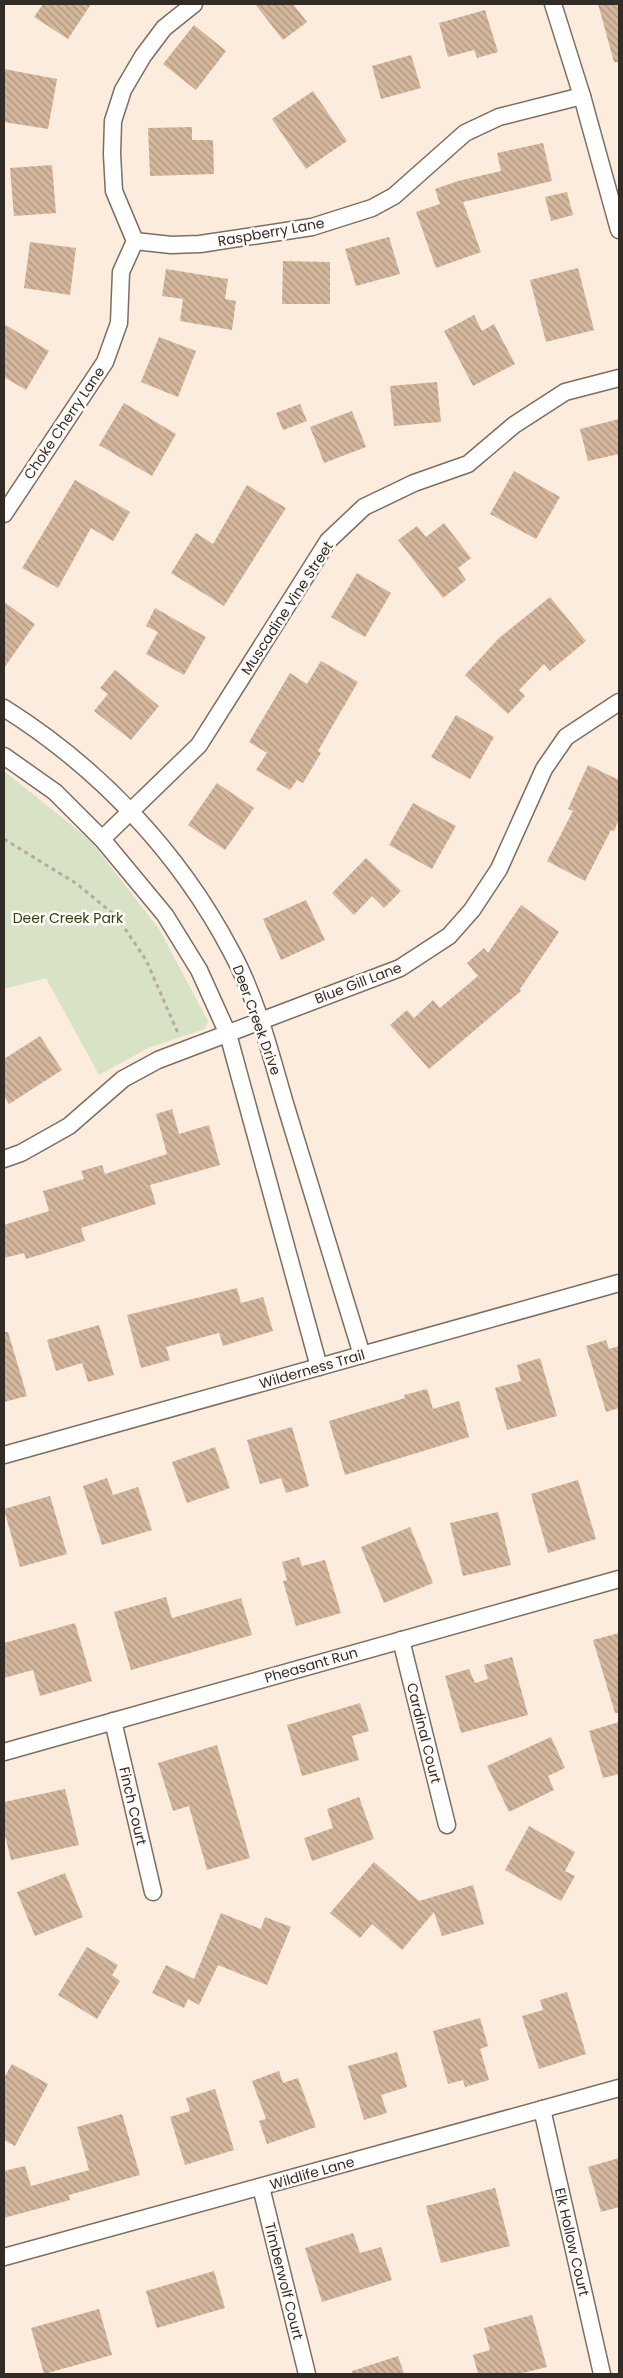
<svg xmlns="http://www.w3.org/2000/svg" width="623" height="2378" font-family="Poppins,sans-serif">
  <style>
    .green { fill: #d7e2c7 }
    .building { fill: url(#building-back-hatch) }
    .lines { fill: none; stroke-linecap: round; stroke-linejoin: round }
    .street-casing { stroke: #7c6e61; stroke-width: 19 }
    .path { stroke: #b6aa9e; stroke-width: 3; stroke-dasharray: 4 4; stroke-linecap: butt }
    .street { stroke: #fff; stroke-width: 16 }
    .labels { text-anchor: middle; dominant-baseline: central; stroke-width: 5; stroke-linejoin: round; paint-order: stroke }
    .street-label { font-size: 14px; fill: #322c27; stroke: #fffbf9 }
    .park-label { font-size: 14px; fill: #304009; stroke: #fffbf9 }
  </style>
  <defs>
    <pattern id="building-back-hatch" width="6" height="6" patternUnits="userSpaceOnUse" patternTransform="scale(1.25)"><rect width="6" height="6" fill="#d4b79d"/><path d="M-1 5l2 2M0 0l6 6M5-1l2 2" fill="none" stroke="#ad9580"/></pattern>
  </defs>
  <rect width="100%" height="100%" fill="#fcecdd"/>
  <path class="green" d="M4 771 90 840 159 929 208 1021 205 1029 148 1048 99 1075 46 978 4 989Z"/>
  <g class="building">
    <path d="M43 4H91L68 39 34 17Z"/>
    <path d="M255 4H293L307 22 283 40Z"/>
    <path d="M598 4H619V62H614Z"/>
    <path d="M485 10 498 52 477 58 474 50 448 57 439 23Z"/>
    <path d="M194 25 226 51 196 90 163 64Z"/>
    <path d="M411 55 421 88 381 99 372 66Z"/>
    <path d="M4 69 57 79 48 129 4 122Z"/>
    <path d="M313 91 347 141 306 169 272 119Z"/>
    <path d="M192 127V140H213L214 174 150 176 148 128Z"/>
    <path d="M543 143 552 181 463 202 481 252 436 268 416 212 440 204 435 189 458 181 501 171 497 153Z"/>
    <path d="M52 165 56 213 14 216 10 168Z"/>
    <path d="M567 192 573 215 551 221 545 197Z"/>
    <path d="M389 237 400 274 356 286 345 249Z"/>
    <path d="M30 242 76 248 70 295 24 288Z"/>
    <path d="M283 261 330 262V304H282Z"/>
    <path d="M578 268 594 330 546 342 530 280Z"/>
    <path d="M166 269 228 279 225 299 236 301 232 330 180 321 183 299 162 296Z"/>
    <path d="M474 315 482 331 494 324 515 364 473 386 444 331Z"/>
    <path d="M4 324 49 351 26 390 4 377Z"/>
    <path d="M159 337 196 351 178 397 141 382Z"/>
    <path d="M437 382 441 422 394 426 390 386Z"/>
    <path d="M124 403 176 434 152 476 99 445Z"/>
    <path d="M300 404 307 421 283 430 276 413Z"/>
    <path d="M352 411 366 447 324 463 310 427Z"/>
    <path d="M619 419V454L588 461 580 429Z"/>
    <path d="M514 471 560 497 536 539 490 514Z"/>
    <path d="M75 480 130 512 113 541 91 528 58 588 22 568Z"/>
    <path d="M247 485 286 508 224 606 171 573 196 533 213 544Z"/>
    <path d="M444 523 471 558 458 568 466 580 443 598 398 540 417 526 426 537Z"/>
    <path d="M357 573 391 593 365 637 331 617Z"/>
    <path d="M550 597 586 641 550 671 544 664 519 690 525 696 508 714 465 675 499 638Z"/>
    <path d="M4 602 35 624 4 668Z"/>
    <path d="M155 608 206 637 184 675 146 654 158 632 146 626Z"/>
    <path d="M321 661 358 682 318 751 321 753 303 783 297 780 290 790 256 770 267 753 249 742 290 673 307 684Z"/>
    <path d="M115 670 159 706 131 740 94 711 108 694 100 688Z"/>
    <path d="M456 715 494 737 470 779 431 757Z"/>
    <path d="M588 765 619 780V819L614 831 611 830 585 881 547 861 573 811 568 809Z"/>
    <path d="M217 783 254 808 225 850 188 825Z"/>
    <path d="M413 803 456 826 432 869 389 845Z"/>
    <path d="M366 858 401 891 384 908 372 896 354 915 332 893Z"/>
    <path d="M306 900 325 940 281 960 263 919Z"/>
    <path d="M521 905 559 932 520 989 521 991 429 1069 390 1025 407 1010 414 1018 433 1000 440 1008 478 976 467 963 484 948 488 953Z"/>
    <path d="M40 1036 62 1070 9 1104 4 1096V1059Z"/>
    <path d="M172 1109 179 1134 209 1125 220 1165 150 1185 156 1204 81 1228 85 1241 26 1259 24 1253 4 1258V1225L49 1211 43 1191 84 1179 81 1171 102 1165 105 1174 167 1154 156 1114Z"/>
    <path d="M237 1288 241 1303 263 1297 273 1331 223 1346 219 1333 166 1347 170 1360 141 1368 127 1315Z"/>
    <path d="M99 1325 114 1375 88 1382 82 1363 56 1371 47 1340Z"/>
    <path d="M4 1332H8L27 1396 4 1402Z"/>
    <path d="M606 1340 609 1349 619 1346V1408L606 1412 586 1346Z"/>
    <path d="M540 1358 557 1416 507 1430 495 1388 521 1381 517 1365Z"/>
    <path d="M427 1389 433 1409 459 1401 469 1437 345 1475 329 1421 405 1398 404 1395Z"/>
    <path d="M292 1427 309 1486 286 1493 281 1478 260 1484 247 1440Z"/>
    <path d="M215 1447 230 1488 187 1503 172 1462Z"/>
    <path d="M107 1478 113 1495 138 1487 152 1530 102 1545 83 1486Z"/>
    <path d="M578 1480 596 1539 548 1553 531 1494Z"/>
    <path d="M50 1496 67 1554 20 1567 4 1509Z"/>
    <path d="M498 1512 511 1565 463 1576 450 1523Z"/>
    <path d="M410 1527 433 1583 384 1603 361 1547Z"/>
    <path d="M299 1557 302 1566 325 1560 341 1613 296 1626 283 1581 287 1580 282 1562Z"/>
    <path d="M166 1597 172 1618 241 1598 252 1635 131 1670 114 1612Z"/>
    <path d="M75 1623 92 1681 40 1696 33 1670 4 1678V1643Z"/>
    <path d="M619 1633V1713H615L593 1640Z"/>
    <path d="M512 1657 528 1715 461 1733 445 1676 469 1669 475 1683 488 1679 484 1665Z"/>
    <path d="M360 1703 369 1731 352 1736 359 1760 302 1776 287 1725Z"/>
    <path d="M619 1722V1774L603 1778 589 1731Z"/>
    <path d="M551 1737 565 1768 548 1776 554 1790 509 1812 487 1766Z"/>
    <path d="M217 1745 250 1858 207 1870 189 1806 173 1811 158 1763Z"/>
    <path d="M65 1789 79 1845 11 1860 4 1831V1802Z"/>
    <path d="M359 1797 374 1839 312 1861 304 1838 333 1828 327 1809Z"/>
    <path d="M529 1826 575 1852 565 1871 575 1876 561 1901 505 1870Z"/>
    <path d="M374 1862 419 1901 473 1885 484 1924 442 1936 434 1912 402 1950 372 1924 360 1938 330 1913Z"/>
    <path d="M65 1873 83 1917 35 1936 17 1892Z"/>
    <path d="M221 1913 261 1929 265 1917 291 1927 267 1985 218 1965 199 2005 188 1999 184 2008 152 1993 166 1965 194 1979Z"/>
    <path d="M87 1947 118 1965 112 1975 120 1981 97 2019 58 1995Z"/>
    <path d="M567 1992 586 2054 539 2069 522 2016 543 2010 540 2000Z"/>
    <path d="M480 2018 488 2046 480 2049 489 2080 465 2087 463 2080 448 2084 433 2031Z"/>
    <path d="M397 2052 407 2087 381 2095 387 2113 364 2120 348 2066Z"/>
    <path d="M12 2064 48 2084 15 2146 4 2140V2078Z"/>
    <path d="M279 2071 283 2083 298 2078 316 2127 267 2144 259 2121 266 2119 252 2081Z"/>
    <path d="M215 2089 234 2150 185 2165 170 2117 190 2111 186 2098Z"/>
    <path d="M122 2114 140 2175 69 2195 70 2200 4 2218V2171L25 2166 31 2186 89 2170 77 2127Z"/>
    <path d="M619 2158V2207L601 2212 588 2167Z"/>
    <path d="M495 2188 510 2246 441 2263 426 2206Z"/>
    <path d="M353 2233 360 2253 381 2247 392 2280 322 2302 305 2248Z"/>
    <path d="M214 2271 225 2308 157 2328 146 2291Z"/>
    <path d="M99 2309 112 2355 44 2374 31 2328Z"/>
    <path d="M532 2315 547 2367 519 2374H478L473 2355 490 2350 484 2328Z"/>
    <path d="M398 2356 404 2374H352V2371Z"/>
  </g>
  <g class="lines">
    <defs>
      <g id="street">
        <path d="M553 4 582 96 619 230"/>
        <path d="M135 241 171 245 200 244 312 227 372 208 394 196 465 133 499 117 582 96"/>
        <path d="M4 514 105 362 119 323 121 272 135 241 114 191 112 154 113 121 123 90 143 56 164 28 194 4"/>
        <path d="M4 708C98 767 179 852 231 951 258 1000 271 1057 287 1110 312 1191 337 1273 362 1355"/>
        <path d="M4 756 55 792 102 839 165 915 199 970 228 1034 319 1367"/>
        <path d="M102 839 199 745 328 541 364 507 414 483 468 464 514 425 565 392 619 378"/>
        <path d="M4 1159 21 1153 69 1126 123 1079 158 1060 400 968 449 936 472 910 499 869 544 769 566 737 619 702"/>
        <path d="M4 1455 619 1283"/>
        <path d="M401 1640 447 1825"/>
        <path d="M113 1721 153 1892"/>
        <path d="M4 1752 619 1579"/>
        <path d="M542 2109 602 2374"/>
        <path d="M261 2187 307 2374"/>
        <path d="M4 2257 619 2088"/>
      </g>
    </defs>
    <use href="#street" class="street-casing"/>
    <path class="path" d="M4 839 77 884 117 917 146 960 178 1033"/>
    <use href="#street" class="street"/>
  </g>
  <g class="labels">
    <g class="street-label">
      <text transform="translate(271 232) rotate(-10)">Raspberry Lane</text>
      <text transform="translate(64 423) rotate(-56)">Choke Cherry Lane</text>
      <text transform="translate(287 608) rotate(-57)">Muscadine Vine Street</text>
      <text transform="translate(358 983) rotate(-21)">Blue Gill Lane</text>
      <text transform="translate(257 1020) rotate(70)">Deer Creek Drive</text>
      <text transform="translate(312 1369) rotate(-16)">Wilderness Trail</text>
      <text transform="translate(311 1665) rotate(-16)">Pheasant Run</text>
      <text transform="translate(424 1733) rotate(76)">Cardinal Court</text>
      <text transform="translate(133 1806) rotate(77)">Finch Court</text>
      <text transform="translate(312 2173) rotate(-16)">Wildlife Lane</text>
      <text transform="translate(572 2242) rotate(77)">Elk Hollow Court</text>
      <text transform="translate(284 2281) rotate(76)">Timberwolf Court</text>
    </g>
    <g class="park-label">
      <text x="68" y="918">Deer Creek Park</text>
    </g>
  </g>
  <rect width="623" height="2378" fill="none" stroke="#322c27" stroke-width="10"/>
</svg>
